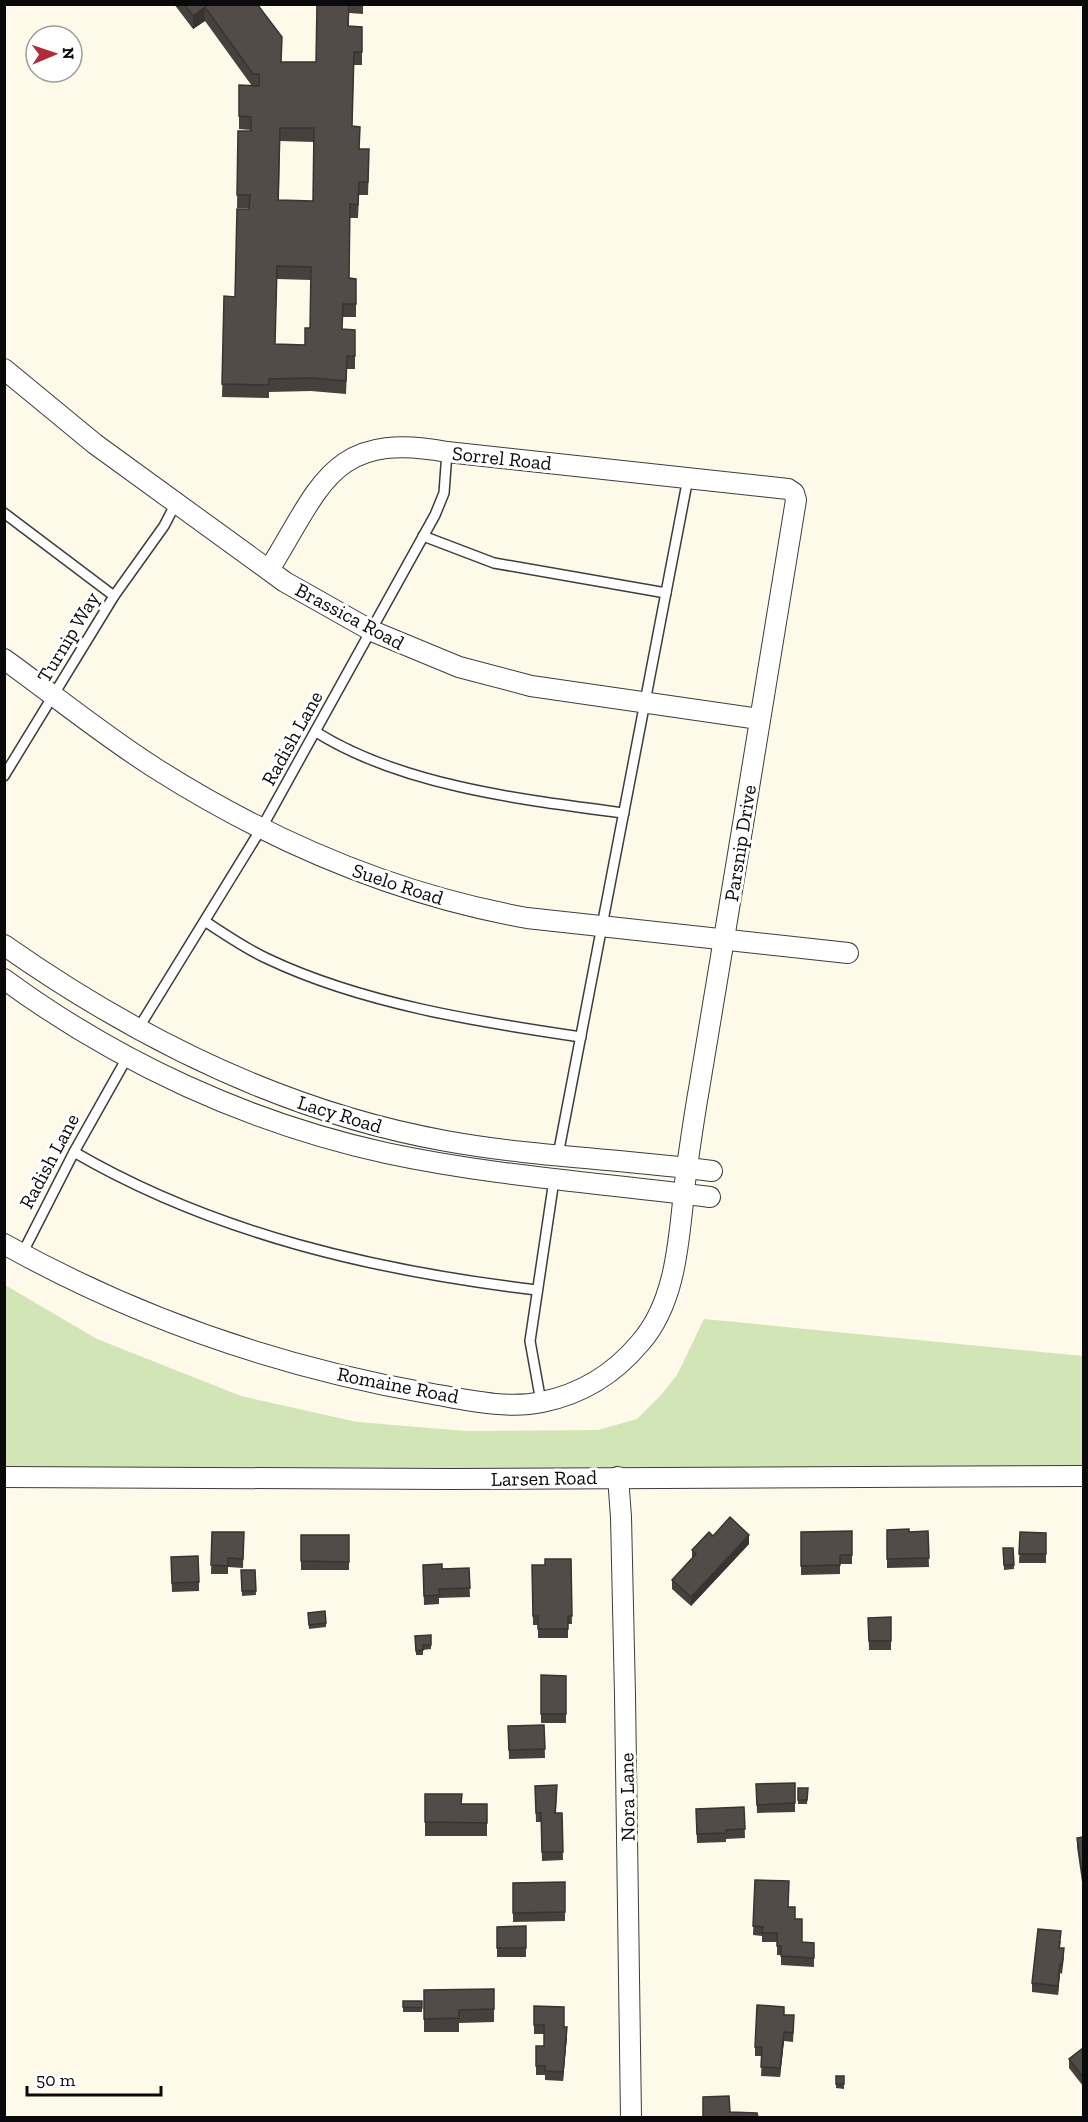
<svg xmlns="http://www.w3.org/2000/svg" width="1088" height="2122" font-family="'Zilla Slab',serif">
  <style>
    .green { fill: #d1e5b6 }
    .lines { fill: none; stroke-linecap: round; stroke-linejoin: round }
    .service-casing { stroke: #3d3d3d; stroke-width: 12 }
    .minor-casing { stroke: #3d3d3d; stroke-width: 22 }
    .service { stroke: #fff; stroke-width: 9 }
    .minor { stroke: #fff; stroke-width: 20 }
    .wall { fill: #47403d; fill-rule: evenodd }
    .shaded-wall { fill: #393432 }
    .building { fill: #524b47; stroke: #393432; stroke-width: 1.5; fill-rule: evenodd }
    .labels { text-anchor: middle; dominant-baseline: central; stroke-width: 6; stroke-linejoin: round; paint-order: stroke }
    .street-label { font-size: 20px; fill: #0a0a0a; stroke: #fff }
  </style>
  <rect width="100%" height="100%" fill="#fef9e9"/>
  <path class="green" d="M5 1285 97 1339 241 1396 357 1422 466 1431 598 1430 637 1419 661 1395 677 1375 704 1319 1083 1356V1469L5 1467Z"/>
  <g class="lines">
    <defs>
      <g id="service">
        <path d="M4 513 114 596"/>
        <path d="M423 536 494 563 666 593"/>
        <path d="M316 732C402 786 524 800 624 813"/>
        <path d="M4 776 114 596 164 526 177 501"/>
        <path d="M206 922C226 935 246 949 268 959 363 1004 479 1022 581 1037"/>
        <path d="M138 1029 261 829 435 515 444 493 447 452"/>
        <path d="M74 1152C215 1234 376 1271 537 1290"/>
        <path d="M558 1155 688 478"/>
        <path d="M22 1254 74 1152 128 1056"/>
        <path d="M541 1402 530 1341 554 1180"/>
      </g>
      <g id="minor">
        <path d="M4 369 95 444 285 582 372 631 459 667 531 686 759 719"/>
        <path d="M4 659C54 695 103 735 155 768 270 841 393 894 527 918L848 953"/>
        <path d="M4 945C138 1039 284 1112 446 1141 534 1157 624 1159 712 1171"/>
        <path d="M4 979C117 1062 249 1123 386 1153 493 1176 602 1183 710 1197"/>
        <path d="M4 1244C135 1317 279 1367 427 1393 463 1399 506 1410 542 1402 582 1394 614 1374 640 1343 679 1299 679 1230 686 1174 690 1146 694 1117 699 1089 732 893 764 696 796 500L794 493 788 489 447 452C332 430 321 486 269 570"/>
        <path d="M4 1477 450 1479 1084 1476"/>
        <path d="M618 1477 621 1517 625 1695 631 2118"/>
      </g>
    </defs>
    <use href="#service" class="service-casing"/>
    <use href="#minor" class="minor-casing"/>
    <use href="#service" class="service"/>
    <use href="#minor" class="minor"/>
  </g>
  <g class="wall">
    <path d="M174 4H257L281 62H316L317 4H363V14L349 13V26L362 27V65H354L352 126 360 149 369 163 368 195H359L358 218H350L349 278 356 279V317H343L342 329 355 330V369H347L346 394 311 391 269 392V398L222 397 224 296 235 297 249 209V208H237L238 131H251V130L239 129V85L252 86 205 21 193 29ZM280 141 314 142 313 201 279 200ZM277 279 311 280 310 328 305 345 275 344Z"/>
    <path d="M887 1530 909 1532 928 1531 929 1567 887 1568Z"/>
    <path d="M852 1531V1564H840V1574L801 1575V1532Z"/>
    <path d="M212 1532H244L243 1568 228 1567V1574H211Z"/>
    <path d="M1020 1532 1046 1533V1563H1019Z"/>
    <rect x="301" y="1535" width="48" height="35"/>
    <path d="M713 1536 749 1544 691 1606 672 1589V1580L692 1558V1550Z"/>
    <path d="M1003 1548H1013L1014 1569 1004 1570Z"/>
    <path d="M571 1559 572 1624H568V1638H538V1625H533L532 1565H545Z"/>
    <path d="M423 1565 442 1569 469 1568 470 1597 439 1598V1604L424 1605Z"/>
    <path d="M171 1566 199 1582V1591L172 1592Z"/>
    <path d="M241 1570H255L256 1595 242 1596Z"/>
    <path d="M308 1613 326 1623V1627L309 1629Z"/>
    <path d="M891 1617V1650H869L868 1618Z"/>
    <path d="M431 1635V1649L423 1650V1655H416L415 1636Z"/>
    <path d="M541 1675 566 1676V1723H541Z"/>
    <path d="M544 1725 545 1758 509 1759 508 1726Z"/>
    <path d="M795 1783V1812L757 1813 756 1784Z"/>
    <path d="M535 1786 557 1794 556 1813H562L563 1860 542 1861 541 1822H536Z"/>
    <path d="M798 1788H808L807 1804H798Z"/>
    <path d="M425 1794 462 1804H487V1836H425Z"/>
    <path d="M744 1807 745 1838 726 1839V1842L697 1843 696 1809Z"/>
    <path d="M1083 1837V1881L1082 1882 1077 1847V1838Z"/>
    <path d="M755 1880 788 1907 795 1919 802 1942 814 1943V1967L781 1965V1955H777V1942H762V1936L753 1935Z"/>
    <path d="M565 1882V1921L513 1922V1883Z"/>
    <path d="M526 1926V1957H497V1927Z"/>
    <path d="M1061 1940 1060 1948 1064 1957 1062 1974 1060 1973 1058 1995 1032 1992V1983Z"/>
    <path d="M494 1989V2022L459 2023V2032H424V1990Z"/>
    <rect x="403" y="2001" width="19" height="11"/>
    <path d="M534 2006 564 2027 567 2036 563 2081 545 2080V2075H536V2046H544V2034H534Z"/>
    <path d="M784 2015 794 2024 793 2042 784 2041 780 2077 761 2076 762 2056H755V2047Z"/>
    <path d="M1083 2048V2086L1069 2068V2059Z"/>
    <path d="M836 2076H844V2089L836 2088Z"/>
  </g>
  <g class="shaded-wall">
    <path d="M205 7V21L193 29V16Z"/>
    <path d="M749 1535V1544L691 1606V1597Z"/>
    <path d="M1060 1964V1973L1058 1995V1986Z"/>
    <path d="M567 2027V2036L563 2081V2072Z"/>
    <path d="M784 2032V2041L780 2077V2068Z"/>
  </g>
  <g class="building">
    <path d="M184 4H257L282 37 281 62H316L317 4H349L348 26 362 27V52H354L352 126 360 127 359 149H369L368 182H359L358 205 350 204 349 278 356 279V304H343L342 329 355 330V356H347L346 381 311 378 269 379V385L222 384 224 296 235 297 237 209H249L250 195H237L238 131H251V117L239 116V85L259 86V74H253L205 7 193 16ZM280 128H314L313 201 278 200ZM277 266 311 267 310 328H305V345L275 344Z"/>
    <path d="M730 1517 749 1535 691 1597 672 1580 696 1554 692 1550 709 1532 713 1536Z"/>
    <path d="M909 1529V1532L928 1531 929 1558 887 1559V1530Z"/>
    <path d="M852 1531V1555H840V1565L801 1566V1532Z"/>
    <path d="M212 1532H244L243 1559 228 1558V1566L211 1565Z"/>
    <path d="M1020 1532 1046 1533V1554H1019Z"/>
    <path d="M301 1535H349V1562L301 1561Z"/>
    <path d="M1003 1548H1013L1014 1565H1004Z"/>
    <path d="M198 1556 199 1582 172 1583 171 1557Z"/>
    <path d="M545 1559H571L572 1616H568V1629H538V1616H533L532 1565H545Z"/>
    <path d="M442 1564V1569L469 1568 470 1588 439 1589V1595L424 1596 423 1565Z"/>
    <path d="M241 1570H255L256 1591H242Z"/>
    <path d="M325 1611 326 1623 309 1625 308 1613Z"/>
    <path d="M891 1617V1641H869L868 1618Z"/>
    <path d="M431 1635V1645H423V1650L416 1651 415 1636Z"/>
    <path d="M541 1675 566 1676V1714H541Z"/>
    <path d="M544 1725 545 1749 509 1750 508 1726Z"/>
    <path d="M795 1783V1803L757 1805 756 1784Z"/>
    <path d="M557 1785 555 1813H562L563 1852H542L541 1813H536L535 1786Z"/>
    <path d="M798 1788H808L807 1800H798Z"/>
    <path d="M425 1794H462L461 1804H487V1823L425 1822Z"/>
    <path d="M744 1807 745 1829 726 1830V1833L697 1834 696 1809Z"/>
    <path d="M1083 1837V1873H1082L1077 1838Z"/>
    <path d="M755 1880 789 1881 788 1907H795V1919H802V1942L814 1943V1958L781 1956V1946H777V1933H762L763 1927 753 1926Z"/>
    <path d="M565 1882V1912L513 1913V1883Z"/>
    <path d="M526 1926V1948H497V1927Z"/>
    <path d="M1038 1929 1061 1931 1059 1948H1064L1062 1965 1060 1964 1058 1986 1032 1983Z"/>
    <path d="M494 1989V2009L459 2010V2018L424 2019V1990Z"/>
    <path d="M403 2001H422V2008L403 2007Z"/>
    <path d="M757 2005 784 2007V2015H794L793 2033 784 2032 780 2068 761 2067 762 2047H755Z"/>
    <path d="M534 2006 564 2007V2027H567L563 2072 545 2071V2066H536V2046H544V2025H534Z"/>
    <path d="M1083 2048V2077L1069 2059Z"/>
    <rect x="836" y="2076" width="8" height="8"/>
    <path d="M729 2096 730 2112 757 2113 758 2118H703V2097Z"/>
  </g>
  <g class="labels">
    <g class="street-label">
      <text transform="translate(502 458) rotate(6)">Sorrel Road</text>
      <text transform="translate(350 616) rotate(28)">Brassica Road</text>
      <text transform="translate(68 637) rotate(-59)">Turnip Way</text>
      <text transform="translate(292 738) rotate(-61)">Radish Lane</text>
      <text transform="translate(740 843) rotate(-81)">Parsnip Drive</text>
      <text transform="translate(398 884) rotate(18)">Suelo Road</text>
      <text transform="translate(340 1114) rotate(17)">Lacy Road</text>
      <text transform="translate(49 1161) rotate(-62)">Radish Lane</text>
      <text transform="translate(398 1385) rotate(11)">Romaine Road</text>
      <text transform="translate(544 1478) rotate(-1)">Larsen Road</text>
      <text transform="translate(627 1797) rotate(-91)">Nora Lane</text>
    </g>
  </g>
  <rect width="1088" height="2122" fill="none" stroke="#0a0a0a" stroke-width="12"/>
  <g transform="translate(54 54) rotate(88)"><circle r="28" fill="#ffffff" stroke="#9d9d9d" stroke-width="1.5"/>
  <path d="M0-4.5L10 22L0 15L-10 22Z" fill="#b12c39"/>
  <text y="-9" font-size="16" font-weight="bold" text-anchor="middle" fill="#0a0a0a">N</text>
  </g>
  <path d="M27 2086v9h134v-9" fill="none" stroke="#0a0a0a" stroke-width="3"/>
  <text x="36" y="2086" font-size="18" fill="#0a0a0a" stroke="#ffffff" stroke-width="4.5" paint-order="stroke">50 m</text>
</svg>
